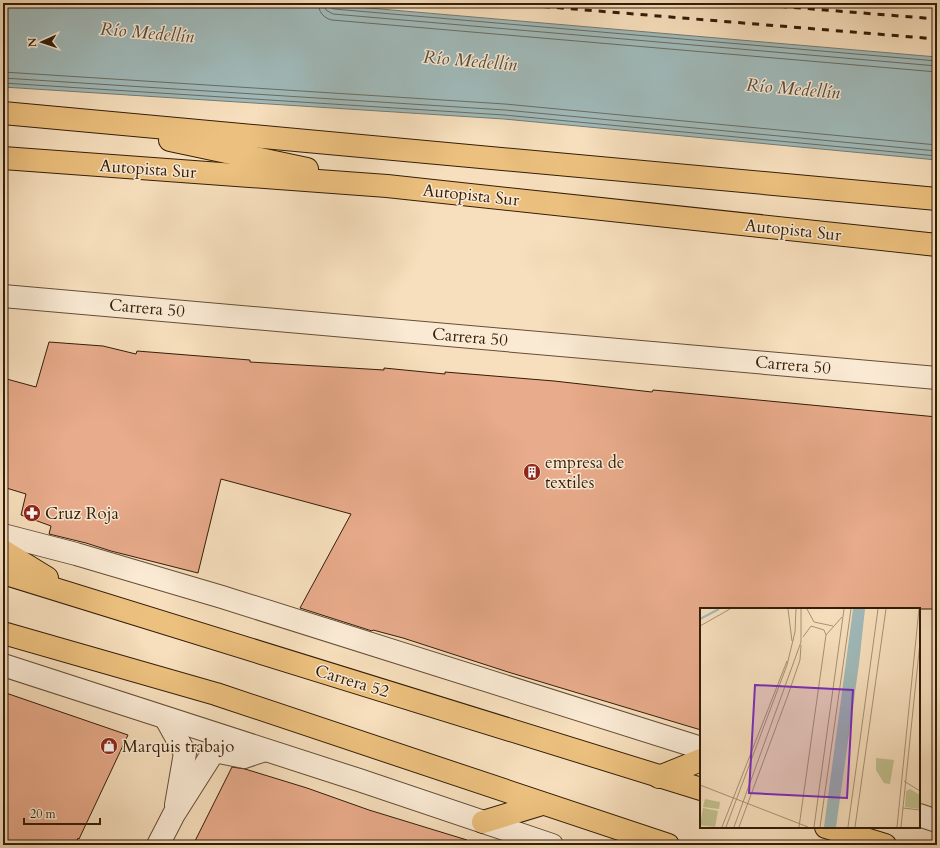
<svg xmlns="http://www.w3.org/2000/svg" width="940" height="848" font-family="Cardo,serif">
  <style>
    .water { fill: #a0baba; stroke: #757b73 }
    .lines { fill: none; stroke-linecap: round; stroke-linejoin: round }
    .shore { stroke: #6a6c62; stroke-width: 1 }
    .building { fill: #e8ab8b; stroke: #341d09 }
    .minor-casing { stroke: #654e36; stroke-width: 24 }
    .tertiary-casing { stroke: #654e36; stroke-width: 24 }
    .primary-casing { stroke: #341d09; stroke-width: 24 }
    .trunk-casing { stroke: #341d09; stroke-width: 24 }
    .minor { stroke: #faead4; stroke-width: 22 }
    .tertiary { stroke: #faead4; stroke-width: 22 }
    .primary { stroke: #ecc07e; stroke-width: 22 }
    .trunk { stroke: #ecc07e; stroke-width: 22 }
    .rail { stroke: #341d09; stroke-width: 3; stroke-dasharray: 7 7; stroke-linecap: butt }
    .labels { text-anchor: middle; dominant-baseline: central; stroke-width: 3; stroke-linejoin: round; paint-order: stroke }
    .street-label { font-size: 17px; fill: #341d09; stroke: #faead4 }
    .poi-label { font-size: 17px; fill: #341d09; stroke: #faead4; text-anchor: start }
    .water-label { font-size: 18px; font-style: italic; fill: #544c3e; stroke: #faead4 }
    .inset-river { fill: none; stroke: #a0baba; stroke-width: 2 }
    .inset-road { fill: none; stroke: #a99175; stroke-width: 1 }
    .view { fill: #7b2cbf; fill-opacity: 0.15; stroke: #7b2cbf; stroke-width: 2 }
    .inset-edge { fill: none; stroke: #341d09; stroke-width: 2 }
  </style>
  <rect width="100%" height="100%" fill="#f7dfbd"/>
  <filter id="stains"><feTurbulence type="fractalNoise" baseFrequency=".005" numOctaves="4"/><feColorMatrix values="0 0 0 0 .2 0 0 0 0 .09 0 0 0 0 .02 0 0 0 .5 -.17"/></filter>
  <radialGradient id="worn" r=".72"><stop offset=".6" stop-color="#630" stop-opacity="0"/><stop offset="1" stop-color="#630" stop-opacity=".3"/></radialGradient>
  <path class="water" d="M3 3H311L937 57V160L504 119 3 87Z"/>
  <g class="lines">
    <g class="shore">
      <path d="M318 3C319 12 323 18 332 20L937 72"/>
      <path d="M324 3 326 10 333 14 937 66"/>
      <path d="M329 3 330 7 334 9 937 61"/>
      <path d="M3 72 505 104 937 145"/>
      <path d="M3 78 505 110 937 151"/>
      <path d="M3 83 504 115 937 156"/>
    </g>
  </g>
  <g class="building">
    <path d="M49 342 103 346 136 354 137 351 250 360V362L384 370V368L445 374V372L554 381 652 392 653 390 937 417V609H701V730L508 672 403 638 373 630 372 631 300 608 351 514 221 479 198 573 111 551 86 543 49 534 51 526 21 515 26 494 3 487V378L36 387Z"/>
    <path d="M3 692 128 735 79 839 78 838 75 845H3Z"/>
    <path d="M232 767 245 769 307 788 369 810 467 840V845H193Z"/>
  </g>
  <g class="lines">
    <defs>
      <g id="minor">
        <path d="M166 719 185 753 176 805"/>
        <path d="M158 845 174 814 214 751 244 757 265 750"/>
      </g>
      <g id="tertiary">
        <path d="M3 296 937 378"/>
        <path d="M3 535 76 554 222 597 701 748"/>
        <path d="M3 665 359 780 552 845"/>
        <path d="M919 815 937 821"/>
      </g>
      <g id="primary">
        <path d="M3 551 47 578"/>
        <path d="M3 573 701 789"/>
        <path d="M3 633 216 694 668 845"/>
        <path d="M659 777 701 760"/>
        <path d="M483 822 542 804"/>
        <path d="M826 827 885 845"/>
      </g>
      <g id="trunk">
        <path d="M3 113 937 199"/>
        <path d="M170 140 307 169"/>
        <path d="M3 158 387 186 937 245"/>
      </g>
    </defs>
    <use href="#minor" class="minor-casing"/>
    <use href="#tertiary" class="tertiary-casing"/>
    <use href="#primary" class="primary-casing"/>
    <use href="#trunk" class="trunk-casing"/>
    <use href="#minor" class="minor"/>
    <use href="#tertiary" class="tertiary"/>
    <use href="#primary" class="primary"/>
    <use href="#trunk" class="trunk"/>
    <g class="rail">
      <path d="M501 3 937 39"/>
      <path d="M738 3 937 19"/>
    </g>
  </g>
  <defs>
    <symbol id="building-disc" viewBox="-11 -11 22 22"><circle r="9.5" fill="#8f2418" stroke="#faead4"/><path d="M-4-6H4V6H1V3H-1V6H-4ZM-2.5-4.3h1.7v1.8h-1.7ZM.8-4.3h1.7v1.8H.8ZM-2.5-1h1.7V.8h-1.7ZM.8-1h1.7V.8H.8Z" fill="#fff"/></symbol>
    <symbol id="pharmacy-disc" viewBox="-11 -11 22 22"><circle r="9.5" fill="#8f2418" stroke="#faead4"/><path d="M-2-6h4v4h4v4h-4v4h-4v-4h-4v-4h4Z" fill="#fff"/></symbol>
    <symbol id="shop-disc" viewBox="-11 -11 22 22"><circle r="9.5" fill="#8f2418" stroke="#faead4"/><path d="M-5-2.5h2.3a2.7 3.5 0 0 1 5.4 0H5L5.5 6h-11ZM-1.5-2.5h3a1.5 2.3 0 0 0-3 0Z" fill="#fff"/></symbol>
  </defs>
  <g fill-rule="evenodd">
    <use href="#building-disc" x="522" y="462" width="20" height="20"/>
    <use href="#pharmacy-disc" x="22" y="503" width="20" height="20"/>
    <use href="#shop-disc" x="99" y="736" width="20" height="20"/>
  </g>
  <g class="labels">
    <g class="street-label">
      <text transform="translate(148 169) rotate(4)">Autopista Sur</text>
      <text transform="translate(471 195) rotate(6)">Autopista Sur</text>
      <text transform="translate(793 230) rotate(6)">Autopista Sur</text>
      <text transform="translate(147 308) rotate(5)">Carrera 50</text>
      <text transform="translate(470 337) rotate(5)">Carrera 50</text>
      <text transform="translate(793 365) rotate(5)">Carrera 50</text>
      <text transform="translate(352 681) rotate(17)">Carrera 52</text>
    </g>
    <g class="poi-label">
      <text x="545" y="462">empresa de<tspan x="545" dy="20">textiles</tspan></text>
      <text x="45" y="513">Cruz Roja</text>
      <text x="122" y="746">Marquis trabajo</text>
    </g>
    <g class="water-label">
      <text transform="translate(147 33) rotate(5)">Río Medellín</text>
      <text transform="translate(470 61) rotate(5)">Río Medellín</text>
      <text transform="translate(793 89) rotate(5)">Río Medellín</text>
    </g>
  </g>
  <g transform="translate(700 608)">
    <rect width="220" height="220" fill="#f7dfbd"/>
    <path d="M176 150 194 152 190 176 184 175 176 162ZM210 181 220 187V201L205 199 206 183ZM5 191 20 194 19 201 3 199ZM3 200 18 203 15 219 0 217Z" fill="#c2c08e"/>
    <path d="M153 1H165L159 56 136 219H124Z" fill="#a0baba"/>
    <path class="inset-river" d="M0 11 19 1"/>
    <path class="inset-road" d="M88 1 92 33M107 1 114 14 133 18M0 18 30 1M103 29 111 18 124 22 126 27M204 173 220 183M0 177 108 219M203 200 220 202M22 219 87 53M26 219 87 57 95 24 96 1M34 219 101 34V1M39 219 88 87 100 52 101 37M99 219 126 27 142 9M114 219 144 1M120 219 151 1M148 219 178 1M155 219 186 1M197 219 219 1M201 219 220 34"/>
    <path class="view" d="M55 77 153 82 147 190 49 185Z"/>
    <rect width="220" height="220" class="inset-edge"/>
  </g>
  <rect width="940" height="848" fill="none" stroke="#f7dfbd" stroke-width="16"/>
  <rect x="4" y="4" width="932" height="840" fill="none" stroke="#341d09" stroke-width="2"/>
  <rect x="8" y="8" width="924" height="832" fill="none" stroke="#341d09"/>
  <g transform="translate(42 42) rotate(267)" stroke="#faead4" stroke-width="3" paint-order="stroke">
  <path d="M0-3L7 15L0 10L-7 15Z" fill="#341d09"/>
  <text y="-6" font-size="11" font-weight="bold" text-anchor="middle" fill="#341d09">N</text>
  </g>
  <path d="M24 818v6h76v-6" fill="none" stroke="#341d09" stroke-width="2"/>
  <text x="30" y="818" font-size="12" fill="#341d09" stroke="#faead4" stroke-width="3" paint-order="stroke">20 m</text>
  <rect width="100%" height="100%" filter="url(#stains)"/>
  <rect width="100%" height="100%" fill="url(#worn)"/>
</svg>
